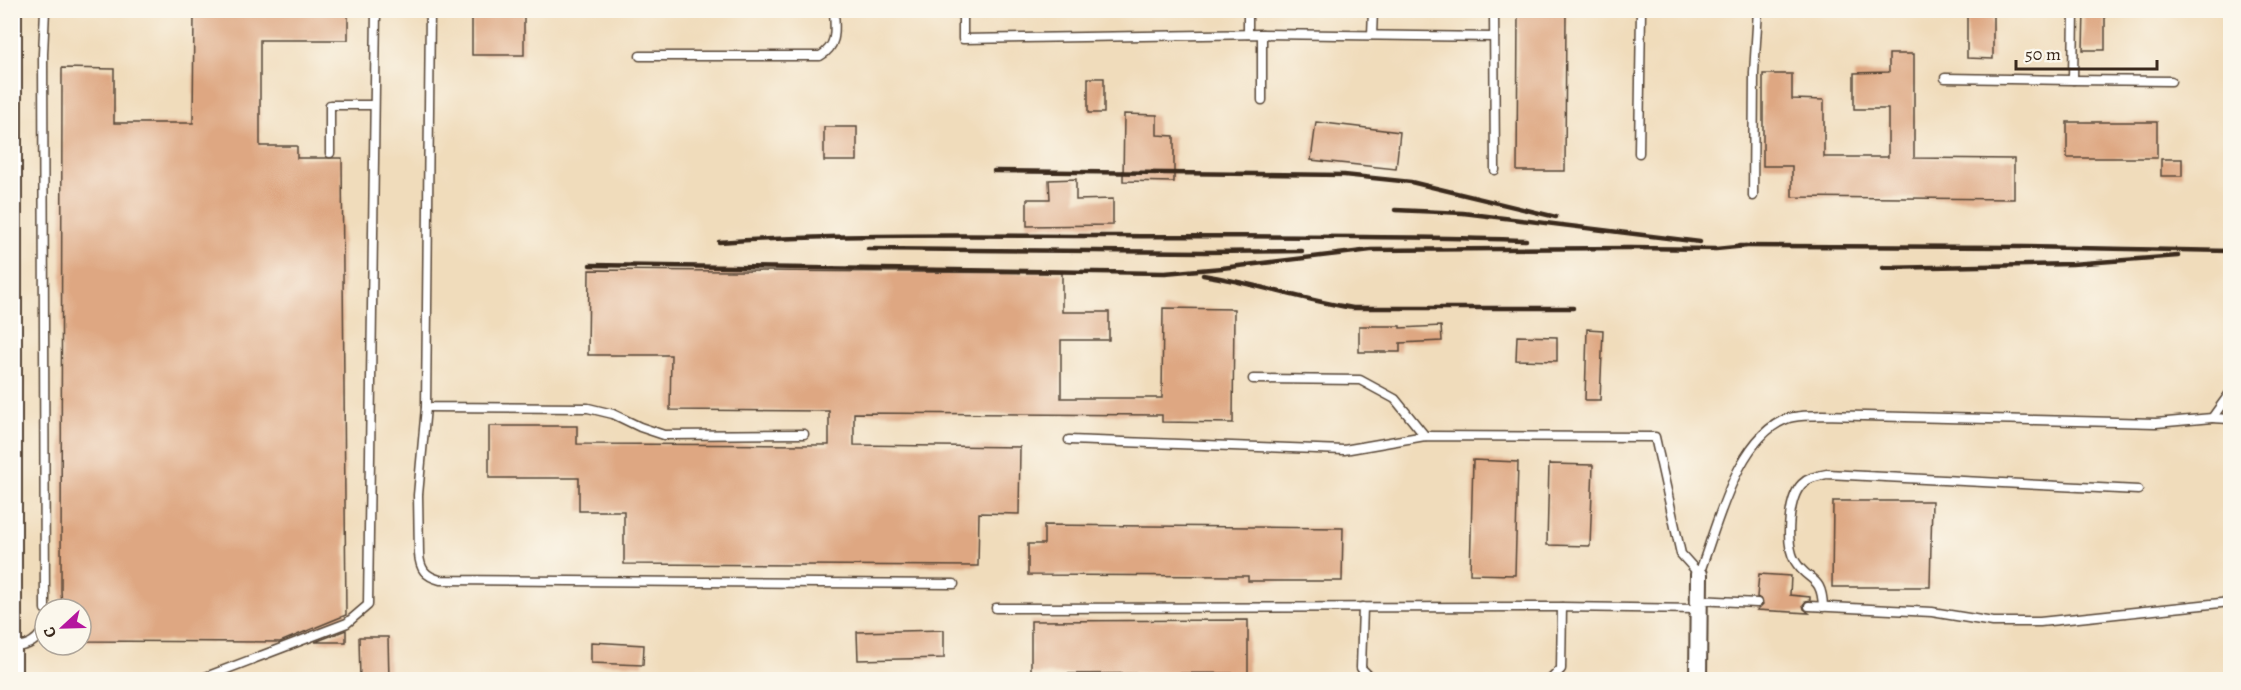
<svg xmlns="http://www.w3.org/2000/svg" width="2241" height="690" font-family="Alegreya,serif">
  <style>
    .building { fill: #dea782 }
    .lines { fill: none; stroke-linecap: round; stroke-linejoin: round }
    .lane-casing { stroke: #564536; stroke-width: 11 }
    .street-casing { stroke: #564536; stroke-width: 20 }
    .lane { stroke: #fff; stroke-width: 8 }
    .street { stroke: #fff; stroke-width: 16 }
    .rail { stroke: #3b2a1e; stroke-width: 4.5 }
  </style>
  <rect width="100%" height="100%" fill="#fbf7ec"/>
  <filter id="ink" filterUnits="userSpaceOnUse"><feTurbulence type="fractalNoise" baseFrequency=".0167" numOctaves="2"/><feDisplacementMap in="SourceGraphic" scale="12" xChannelSelector="R" yChannelSelector="G"/><feConvolveMatrix kernelMatrix="1 2 1 2 8 2 1 2 1" color-interpolation-filters="sRGB"/></filter>
  <filter id="wash" filterUnits="userSpaceOnUse"><feTurbulence type="fractalNoise" baseFrequency=".008" numOctaves="4" result="noise"/><feDisplacementMap in="SourceGraphic" scale="24" xChannelSelector="R" yChannelSelector="G"/><feGaussianBlur stdDeviation="1.35" result="paint"/><feColorMatrix in="noise" values="0 0 0 0 0 0 0 0 0 0 0 0 0 0 0 0 0 1.4 0 .05"/><feComposite in="paint" operator="in"/></filter>
  <g filter="url(#wash)">
    <rect width="100%" height="100%" fill="#f0dcbb"/>
    <g id="blocks">
      <g class="building">
        <path d="M261 10H348V40H260V146H297V158H342L346 615 280 642 81 641V609H62L61 590 62 68 114 69V123H193L194 13H261Z"/>
        <rect x="472" y="10" width="52" height="45"/>
        <path d="M1518 10H1566L1565 171H1517Z"/>
        <path d="M1967 10H1993V59L1967 58Z"/>
        <path d="M2084 10H2105V50H2083Z"/>
        <path d="M1889 54H1914V158L2014 159V199L1792 197V166H1763V74H1792V99L1824 100V157H1888V109H1854V73L1889 72Z"/>
        <rect x="1088" y="78" width="16" height="35"/>
        <path d="M1124 114 1157 115V135L1174 136V182L1123 181Z"/>
        <path d="M1316 122 1400 132 1396 169 1311 160Z"/>
        <rect x="2067" y="122" width="90" height="36"/>
        <rect x="824" y="127" width="33" height="34"/>
        <rect x="2161" y="159" width="21" height="17"/>
        <path d="M1076 179V200L1113 199V225L1027 226V199H1050L1049 180Z"/>
        <path d="M589 270 1062 273V312H1109V340H1061V398H1162L1163 308 1234 309 1233 423 1162 422V415L854 413V445L1020 447 1019 514 979 513 978 566 624 564V511H579V478H489V426H577V444L829 445V411L670 410 671 355H588Z"/>
        <path d="M1359 326H1400V328L1441 326 1442 341 1400 343V352H1359Z"/>
        <path d="M1587 329 1603 330 1600 400H1585Z"/>
        <path d="M1517 336 1557 337V361L1516 360Z"/>
        <path d="M1473 460 1518 462 1515 575 1470 574Z"/>
        <path d="M1549 464 1593 465 1590 546 1547 545Z"/>
        <path d="M1833 501H1932L1930 587H1832Z"/>
        <path d="M1044 525 1343 528 1342 581H1248V576L1028 575V544H1044Z"/>
        <path d="M1759 574 1791 576 1790 595 1810 597V600L1806 601 1803 605 1804 609 1809 613 1757 610 1763 604 1762 600 1757 597Z"/>
        <path d="M1248 620V673L1031 674V621Z"/>
        <path d="M346 630V642H315Z"/>
        <path d="M944 630V658L858 660 857 632Z"/>
        <path d="M359 637H388L389 680H360Z"/>
        <path d="M591 642 644 645 643 665 591 663Z"/>
      </g>
    </g>
  </g>
  <g filter="url(#ink)">
    <use href="#blocks" fill-opacity="0" stroke="#564536" stroke-width="1.5"/>
    <g class="lines">
      <defs>
        <g id="lane">
          <path d="M45 10 43 54 45 609"/>
          <path d="M430 10 426 407 588 408 613 414 640 427 664 435 804 434"/>
          <path d="M963 10V39L1262 34 1494 37"/>
          <path d="M1248 10V34"/>
          <path d="M1494 10 1495 170"/>
          <path d="M1262 34V100"/>
          <path d="M1372 35 1373 10"/>
          <path d="M640 56H820C838 46 835 30 834 10"/>
          <path d="M1945 78 2073 80 2074 10"/>
          <path d="M2073 80 2171 81"/>
          <path d="M330 153V105H374"/>
          <path d="M1639 153 1641 10"/>
          <path d="M1753 196 1754 73 1758 10"/>
          <path d="M1253 379 1360 380 1395 399 1425 436"/>
          <path d="M426 407 418 495 419 554C420 569 425 576 440 580L954 584"/>
          <path d="M2212 418 2230 419"/>
          <path d="M1069 440 1344 450 1425 436 1655 437 1681 554 1699 574C1717 527 1737 435 1789 418 1799 415 1812 416 1822 415L2156 423 2212 418 2230 393"/>
          <path d="M1698 600 1757 603"/>
          <path d="M1809 606 1932 612 1993 622H2040L2230 602"/>
          <path d="M1363 607 1361 668 1373 680"/>
          <path d="M1823 607C1822 574 1808 583 1795 561 1785 545 1788 498 1802 484 1809 477 1818 476 1827 474L2138 490"/>
          <path d="M996 608 1562 607"/>
          <path d="M13 646C28 648 40 639 45 625"/>
          <path d="M198 680 347 623 368 605 376 10"/>
          <path d="M1550 680 1561 669 1562 607 1698 609"/>
        </g>
        <g id="street">
          <path d="M13 680V10"/>
          <path d="M1698 680 1699 574"/>
        </g>
      </defs>
      <use href="#lane" class="lane-casing"/>
      <use href="#street" class="street-casing"/>
      <use href="#lane" class="lane"/>
      <use href="#street" class="street"/>
      <g class="rail">
        <path d="M994 171 1344 175 1411 182 1556 217"/>
        <path d="M1395 210 1463 213 1700 242"/>
        <path d="M719 242C852 233 985 236 1118 236 1254 237 1390 235 1526 240"/>
        <path d="M1739 246 2022 247 2230 251"/>
        <path d="M868 249 1204 252 1302 251"/>
        <path d="M590 265 1165 273 1222 268 1371 250 1630 248 1716 249 1746 246"/>
        <path d="M1883 268 2072 264 2178 256"/>
        <path d="M1203 275C1254 283 1302 300 1353 308H1573"/>
      </g>
    </g>
  </g>
  <rect width="2241" height="690" fill="none" stroke="#fbf7ec" stroke-width="36"/>
  <g transform="translate(63 627) rotate(248)"><circle r="28" fill="#fbf7ec" stroke="#aea59a" stroke-width="1.5"/>
  <path d="M0-4.5L10 22L0 15L-10 22Z" fill="#b5179e"/>
  <text y="-9" font-size="16" font-weight="bold" text-anchor="middle" fill="#3b2a1e">С</text>
  </g>
  <path d="M2016 60v9h141v-9" fill="none" stroke="#3b2a1e" stroke-width="3"/>
  <text x="2025" y="60" font-size="18" fill="#3b2a1e" stroke="#fbf7ec" stroke-width="4.5" paint-order="stroke">50 m</text>
</svg>
